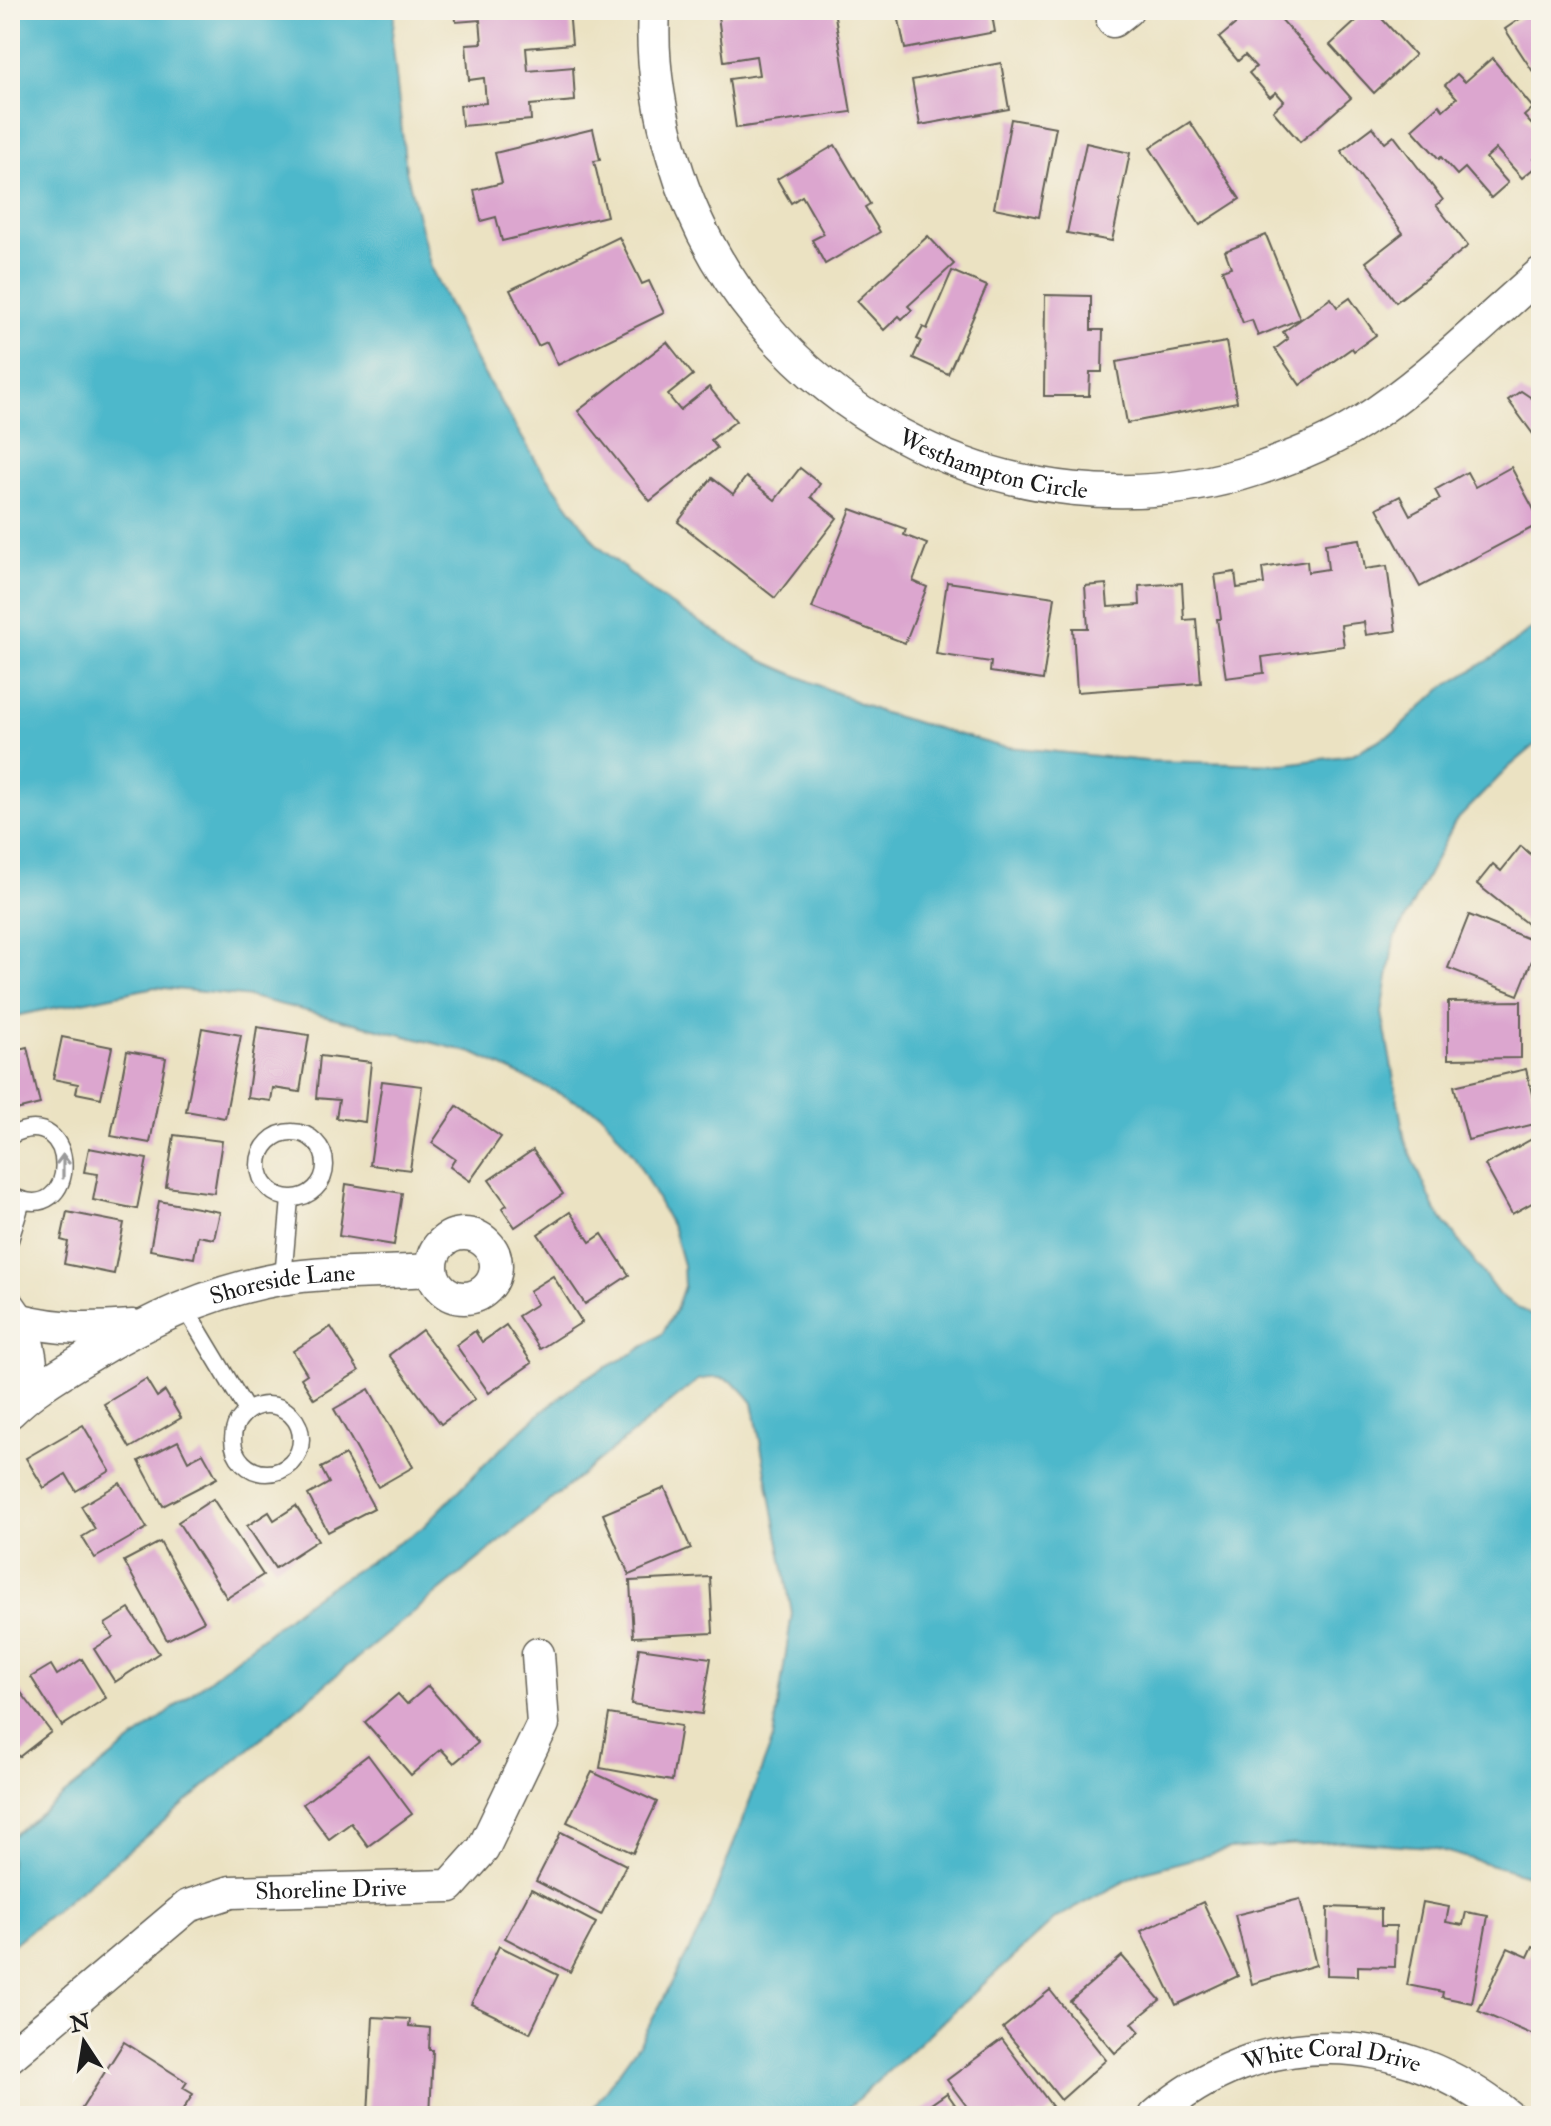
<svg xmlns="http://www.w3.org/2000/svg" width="1551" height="2126" font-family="'IM FELL Double Pica',serif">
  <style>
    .water { fill: #4eb8cb; stroke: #356a74; stroke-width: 2 }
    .building { fill: #dca6cf }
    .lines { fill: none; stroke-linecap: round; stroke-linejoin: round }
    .lane-casing { stroke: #646156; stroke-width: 19 }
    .street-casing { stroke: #646156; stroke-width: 35 }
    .lane { stroke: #fff; stroke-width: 16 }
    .street { stroke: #fff; stroke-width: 32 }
    .oneway { stroke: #999 }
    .labels { text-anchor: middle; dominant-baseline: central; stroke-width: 6; stroke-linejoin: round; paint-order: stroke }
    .street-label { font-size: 24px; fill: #1c1c1c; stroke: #f7f3e8 }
  </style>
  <rect width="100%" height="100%" fill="#f7f3e8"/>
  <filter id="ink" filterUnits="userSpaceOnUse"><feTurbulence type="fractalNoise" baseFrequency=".0125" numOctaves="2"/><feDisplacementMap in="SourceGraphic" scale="16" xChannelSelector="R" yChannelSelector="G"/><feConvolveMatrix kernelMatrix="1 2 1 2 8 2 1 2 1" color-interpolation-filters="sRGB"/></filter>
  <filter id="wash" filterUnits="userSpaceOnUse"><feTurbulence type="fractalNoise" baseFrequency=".006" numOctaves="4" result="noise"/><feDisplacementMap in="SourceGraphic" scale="32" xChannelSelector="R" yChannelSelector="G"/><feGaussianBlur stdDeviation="1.8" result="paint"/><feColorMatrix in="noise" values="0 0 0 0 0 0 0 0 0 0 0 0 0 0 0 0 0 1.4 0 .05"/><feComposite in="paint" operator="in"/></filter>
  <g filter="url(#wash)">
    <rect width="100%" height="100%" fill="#ebe2c2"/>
    <path class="water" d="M10 10H395L392 38 406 170 431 268 476 361 538 464 598 546 656 595 761 660 880 712 999 746 1146 761 1285 764 1351 755 1396 731 1441 689 1494 657 1541 622V740L1508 768 1455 822 1394 940 1382 1013 1405 1141 1435 1209 1499 1295 1541 1322V1884L1524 1874 1430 1847 1344 1841 1230 1849 1140 1873 1056 1918 839 2116H587L641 2041 704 1922 773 1739 792 1613 753 1403C736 1381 727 1373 698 1380L334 1677 144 1838 10 1947V1838L309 1600 422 1528 492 1457 537 1416 583 1379 634 1353 662 1334 676 1309 684 1286 683 1265 673 1229 634 1155 601 1113 473 1053 251 997 155 987 10 1017Z"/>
    <g id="blocks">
      <g class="building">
        <path d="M455 10H524V14L569 10 572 44 526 48 528 71 573 67 575 101 530 105 531 120 462 126 460 105 486 103 484 78 469 80 466 44 482 43 480 20 456 22Z"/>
        <path d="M756 10H834L851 112 736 128 729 79 759 75 756 56 724 61 718 16Z"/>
        <path d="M897 10H991L995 32 905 49Z"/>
        <path d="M1252 10H1273L1351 98 1300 142 1273 111 1284 101 1276 92 1270 97 1249 73 1256 67 1245 55 1238 61 1219 38Z"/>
        <path d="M1368 10H1374L1415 55 1374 93 1330 45Z"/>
        <path d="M1530 12 1541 28V84L1505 29Z"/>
        <path d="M1492 58 1533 108 1524 116 1541 135V153L1534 159 1539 164 1522 178 1496 149 1486 158 1508 183 1491 198 1465 168 1457 175 1441 157 1439 159 1412 129 1439 105 1443 110 1457 98 1445 85 1457 74 1465 82Z"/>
        <path d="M1001 63 1009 109 920 125 912 80Z"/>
        <path d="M1011 119 1056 127 1039 217 994 208Z"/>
        <path d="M1190 122 1240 199 1200 225 1150 148Z"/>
        <path d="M1373 127 1385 143 1394 136 1443 200 1436 205 1468 246 1396 302 1366 262 1403 233 1341 151Z"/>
        <path d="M593 129 600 160 594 161 607 216 502 241 496 217 481 221 474 190 502 183 495 153Z"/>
        <path d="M1086 143 1130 153 1112 241 1067 233Z"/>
        <path d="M835 145 870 204 865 207 880 232 825 264 812 240 824 234 802 196 791 203 777 179Z"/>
        <path d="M1266 235 1300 319 1258 336 1252 320 1243 323 1222 270 1231 267 1225 251Z"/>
        <path d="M928 236 954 264 908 306 912 310 902 319 899 316 884 330 857 301Z"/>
        <path d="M619 237 642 284 649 281 664 313 558 365 547 342 538 346 510 290Z"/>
        <path d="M952 271 987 286 948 374 913 358 921 341 917 339 923 327 927 329Z"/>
        <path d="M1045 295 1091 296V330H1103L1102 372H1090L1089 396H1044Z"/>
        <path d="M1331 298 1337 307 1350 298 1376 335 1354 351 1352 348 1300 385 1275 349 1288 339 1283 332Z"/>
        <path d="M667 342 693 375 668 395 680 410 709 387 736 421 711 440 717 448 650 501 578 411Z"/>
        <path d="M1226 342 1237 402 1127 423 1116 362Z"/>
        <path d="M1541 388V445L1508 400 1521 391 1533 399Z"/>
        <path d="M1511 467 1541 523 1420 587 1377 508 1400 496 1410 515 1440 499 1435 490 1467 472 1475 487Z"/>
        <path d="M800 468 820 484 811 497 837 518 775 598 678 522 712 478 733 494 746 477 775 500Z"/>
        <path d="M851 509 906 529 904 535 927 544 913 581 927 587 905 643 812 608Z"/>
        <path d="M1360 539 1365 569 1387 566 1396 631 1366 635 1364 622 1341 625 1344 646 1262 657 1264 673 1226 678 1217 619H1221L1215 575 1235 572 1237 588 1264 584 1262 568 1307 561 1308 572 1328 569 1325 544Z"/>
        <path d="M947 582 1055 597 1043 680 990 672 991 662 936 654Z"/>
        <path d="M1182 583 1184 620 1196 619 1201 683 1077 692 1073 628H1088L1085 586 1106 584 1108 607 1140 605 1139 586Z"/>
        <path d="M1521 846 1541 863V926L1536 931 1477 884 1493 864 1501 871Z"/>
        <path d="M1469 915 1539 943 1518 995 1448 968Z"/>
        <path d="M1521 1001V1058L1448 1059V1002Z"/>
        <path d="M257 1027 309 1035 300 1092 273 1088 271 1101 247 1098Z"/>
        <path d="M202 1028 241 1035 225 1118 186 1111Z"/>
        <path d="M62 1037 112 1047 101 1098 76 1093 78 1084 53 1079Z"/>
        <path d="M27 1047 40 1104 16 1110 12 1096H10V1051Z"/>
        <path d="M127 1051 166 1058 150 1143 111 1136Z"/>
        <path d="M320 1056 371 1062 365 1122 336 1118 339 1100 316 1098Z"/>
        <path d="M1526 1069 1539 1123 1468 1140 1454 1086Z"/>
        <path d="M382 1081 422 1086 410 1170 370 1165Z"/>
        <path d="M457 1106 501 1137 470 1181 450 1167 455 1159 432 1143Z"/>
        <path d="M1541 1134V1198L1512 1214 1485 1165Z"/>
        <path d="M174 1135 222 1141 214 1193 166 1187Z"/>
        <path d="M89 1148 147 1159 137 1209 93 1200 98 1174 84 1172Z"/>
        <path d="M533 1150 563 1194 515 1227 502 1208 507 1205 489 1180Z"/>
        <path d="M346 1184 402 1193 394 1245 339 1236Z"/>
        <path d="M159 1201 220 1212 214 1239 198 1236 194 1258 150 1250Z"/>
        <path d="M67 1212 124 1223 114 1274 64 1264 68 1242 61 1240Z"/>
        <path d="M570 1212 590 1242 602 1234 629 1275 585 1304 538 1234Z"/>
        <path d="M553 1276 582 1322 540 1349 518 1316 537 1304 529 1291Z"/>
        <path d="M506 1325 532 1363 489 1393 456 1345 475 1331 482 1342Z"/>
        <path d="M331 1327 359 1371 314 1399 301 1378 307 1374 293 1351Z"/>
        <path d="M422 1330 475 1399 441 1424 389 1355Z"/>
        <path d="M146 1379 157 1397 165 1391 181 1418 130 1448 104 1404Z"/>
        <path d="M369 1389 413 1467 378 1487 334 1409Z"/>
        <path d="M83 1425 110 1471 76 1491 66 1474 44 1488 26 1458Z"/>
        <path d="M178 1441 188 1461 203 1453 217 1478 163 1506 139 1461Z"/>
        <path d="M345 1455 374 1508 328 1532 308 1495 329 1483 321 1468Z"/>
        <path d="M120 1483 147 1528 95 1558 82 1537 95 1529 81 1506Z"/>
        <path d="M665 1488 691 1549 629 1575 603 1514Z"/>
        <path d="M213 1499 263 1575 227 1598 178 1522Z"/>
        <path d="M296 1506 318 1540 275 1568 247 1526 269 1512 274 1520Z"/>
        <path d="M160 1542 204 1621 167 1640 124 1561Z"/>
        <path d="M710 1577 713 1633 633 1637 630 1581Z"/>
        <path d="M129 1609 159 1653 115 1682 94 1649 113 1637 105 1624Z"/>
        <path d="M639 1648 711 1658 702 1714 631 1704Z"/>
        <path d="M82 1659 106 1698 62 1726 31 1677 51 1665 57 1675Z"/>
        <path d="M10 1678 51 1732 19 1757 10 1745Z"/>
        <path d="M428 1686 478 1743 454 1763 441 1749 411 1775 365 1722 398 1694 407 1704Z"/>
        <path d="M609 1714 681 1726 672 1781 600 1768Z"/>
        <path d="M368 1755 412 1814 368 1846 351 1823 329 1839 303 1804Z"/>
        <path d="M592 1772 657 1802 633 1853 567 1822Z"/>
        <path d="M561 1832 626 1865 601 1915 536 1881Z"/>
        <path d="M531 1889 596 1923 570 1972 505 1938Z"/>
        <path d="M1300 1899 1316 1965 1252 1984 1235 1915Z"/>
        <path d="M1203 1902 1238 1976 1176 2005 1141 1931Z"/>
        <path d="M1423 1902 1449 1907 1446 1922 1463 1925 1466 1912 1488 1916 1472 2003 1442 1997 1443 1992 1407 1985Z"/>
        <path d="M1328 1907 1381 1909V1926H1396L1395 1967 1358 1966V1976L1327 1975Z"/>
        <path d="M499 1946 558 1975 530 2033 471 2004Z"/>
        <path d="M1533 1946 1541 1950V2031L1538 2037 1478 2011 1508 1948 1528 1957Z"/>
        <path d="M1122 1956 1160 2000 1132 2023 1140 2032 1115 2053 1070 2001Z"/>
        <path d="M1050 1990 1106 2060 1061 2100 1003 2028Z"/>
        <path d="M373 2017 410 2019 409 2026 430 2028 429 2050H433L430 2116H368Z"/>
        <path d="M1002 2039 1054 2109 1044 2116H974L947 2080Z"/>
        <path d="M124 2042 187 2082 183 2088 193 2094 179 2116H163L158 2112 156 2116H77Z"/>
        <path d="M947 2093 963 2116H919L917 2114Z"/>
      </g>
    </g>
  </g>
  <g filter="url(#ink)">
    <use href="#blocks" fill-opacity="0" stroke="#646156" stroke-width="2"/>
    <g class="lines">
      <defs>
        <g id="lane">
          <circle cx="292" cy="1165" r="33"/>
          <path d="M10 1136C81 1098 82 1233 10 1195"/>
          <path d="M10 1240 22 1201"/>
          <path d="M283 1278 290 1199"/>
          <path d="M184 1306 247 1411"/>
          <circle cx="267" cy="1439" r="34"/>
        </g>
        <g id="street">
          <path id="s1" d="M654 10C651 59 659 110 673 157 744 401 1013 550 1258 469 1293 457 1329 443 1360 423 1426 381 1482 324 1541 273"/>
          <path d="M1113 21 1127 10"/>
          <circle cx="464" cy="1266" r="32"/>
          <path d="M10 1307C29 1331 32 1361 33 1391"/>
          <path d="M21 1320C61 1330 92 1329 133 1326"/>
          <path id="s2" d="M10 1412C33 1389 61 1373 89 1356 148 1320 211 1291 280 1279 329 1271 382 1273 432 1270"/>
          <path id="s3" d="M10 2056 188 1906 231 1892 450 1886 483 1849 543 1724 538 1654"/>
          <path id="s4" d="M1155 2116C1261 2023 1401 2028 1508 2116"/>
        </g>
      </defs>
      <use href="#lane" class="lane-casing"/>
      <use href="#street" class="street-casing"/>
      <use href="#lane" class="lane"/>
      <use href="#street" class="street"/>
    </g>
    <defs><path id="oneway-shaft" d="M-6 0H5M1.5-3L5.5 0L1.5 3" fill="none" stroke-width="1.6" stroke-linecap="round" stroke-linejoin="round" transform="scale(2)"/></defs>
    <use class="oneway" href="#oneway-shaft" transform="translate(63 1166) rotate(-90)"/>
  </g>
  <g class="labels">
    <g class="street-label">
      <text stroke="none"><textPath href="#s1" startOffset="616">Westhampton Circle</textPath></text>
      <text stroke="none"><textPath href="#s2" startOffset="306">Shoreside Lane</textPath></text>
      <text stroke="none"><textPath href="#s3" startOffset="378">Shoreline Drive</textPath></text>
      <text stroke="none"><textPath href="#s4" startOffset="194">White Coral Drive</textPath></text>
    </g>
  </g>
  <rect width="1551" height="2126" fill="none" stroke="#f7f3e8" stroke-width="40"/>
  <g transform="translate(84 2042) rotate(348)" stroke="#f7f3e8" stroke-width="6" paint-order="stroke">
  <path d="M0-6L14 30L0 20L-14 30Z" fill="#1c1c1c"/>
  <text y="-12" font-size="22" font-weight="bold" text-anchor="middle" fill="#1c1c1c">N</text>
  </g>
</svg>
